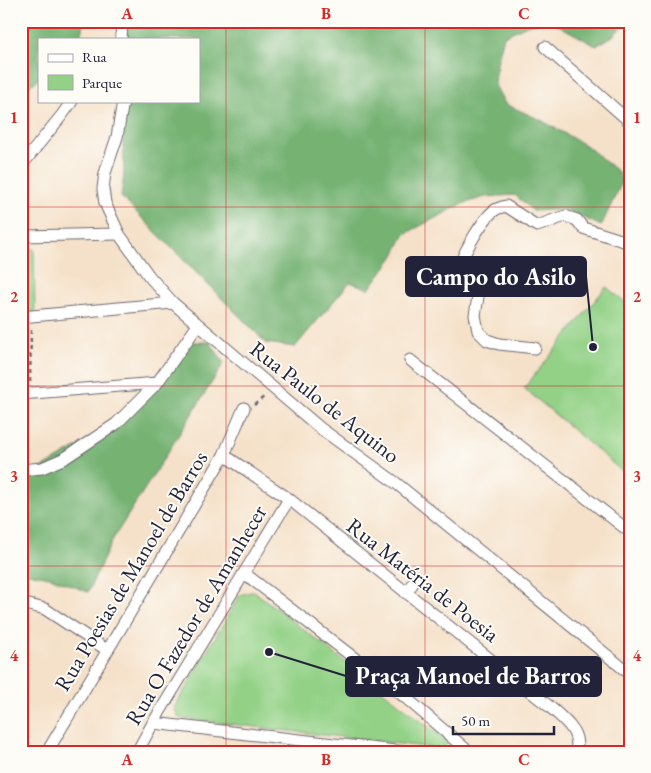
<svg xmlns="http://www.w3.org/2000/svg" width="651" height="773" font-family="'EB Garamond',serif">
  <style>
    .green { fill: #93d186; stroke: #5a7a60 }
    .forest { fill: #76b373; stroke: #4c6a57 }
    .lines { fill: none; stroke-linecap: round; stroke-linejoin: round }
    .street-casing { stroke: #6c656d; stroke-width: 13 }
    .path { stroke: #6c656d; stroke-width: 2.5; stroke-dasharray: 4 4; stroke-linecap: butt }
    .street { stroke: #fff; stroke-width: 11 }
    .grid { fill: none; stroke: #d62828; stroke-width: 1; stroke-opacity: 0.55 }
    .labels { text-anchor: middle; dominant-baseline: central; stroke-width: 4; stroke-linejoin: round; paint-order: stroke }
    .street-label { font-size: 22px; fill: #22223b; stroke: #fdfcf7 }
    .leader { fill: none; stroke: #22223b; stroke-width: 2 }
    .callout-dot { fill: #22223b; stroke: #fdfcf7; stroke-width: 2 }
    .callout { fill: #22223b; stroke: #22223b; stroke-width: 2 }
    .callout-label { font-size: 24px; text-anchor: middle; font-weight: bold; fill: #fff }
    .neatline { fill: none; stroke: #d62828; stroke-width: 2 }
    .grid-label { font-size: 16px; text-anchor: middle; font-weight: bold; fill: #d62828 }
  </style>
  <rect width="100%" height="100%" fill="#fdfcf7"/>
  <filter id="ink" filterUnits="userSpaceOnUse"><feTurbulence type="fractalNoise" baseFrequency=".02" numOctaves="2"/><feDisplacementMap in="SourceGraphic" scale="10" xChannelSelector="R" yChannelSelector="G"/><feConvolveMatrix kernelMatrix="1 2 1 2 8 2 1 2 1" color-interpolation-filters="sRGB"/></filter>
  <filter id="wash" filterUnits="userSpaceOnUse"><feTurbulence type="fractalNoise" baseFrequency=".0096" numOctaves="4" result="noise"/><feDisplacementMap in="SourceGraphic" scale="20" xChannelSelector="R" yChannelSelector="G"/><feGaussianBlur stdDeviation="1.12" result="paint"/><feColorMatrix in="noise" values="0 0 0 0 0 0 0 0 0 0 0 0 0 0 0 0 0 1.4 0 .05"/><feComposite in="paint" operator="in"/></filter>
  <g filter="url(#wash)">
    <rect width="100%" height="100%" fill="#f5e1c9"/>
    <g class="green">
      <path d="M34 249 35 313H21V250Z"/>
      <path d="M606 287 630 306V478L524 388Z"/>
      <path d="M254 591 448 742 443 749 179 718 174 708 240 595Z"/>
    </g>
    <g class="forest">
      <path d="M21 21H85L79 39H39V79L21 92Z"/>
      <path d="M124 21H546L527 25 504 36 497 63 495 85 505 104 541 120 588 147 618 172 622 182 601 226 566 209 533 211 515 195 485 197 462 204 405 234 393 257 369 289 350 282 295 347 266 343 121 197 124 174 122 101H199V39H123Z"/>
      <path d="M551 21H627L613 36 596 46Z"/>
      <path d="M186 342H210L224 363 113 539 88 592 50 577 21 572V487L42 468 116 424Z"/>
    </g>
  </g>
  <g filter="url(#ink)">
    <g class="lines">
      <defs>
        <g id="street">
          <path d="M121 39 122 21"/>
          <path d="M545 47 630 122"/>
          <path d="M123 101 117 137 105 173 103 189 105 203 119 234 149 276 173 303 320 428 396 483 630 674"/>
          <path d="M21 166 62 115 72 101"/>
          <path d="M21 236 119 234"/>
          <path d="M21 317 173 303"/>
          <path d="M535 348 499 344 487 340 478 331 475 315 478 297 459 267C464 252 483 218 495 210 498 208 503 207 506 206L537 226 565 216 577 220 583 228 630 243"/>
          <path d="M410 360 630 532"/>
          <path d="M21 394 157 383"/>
          <path d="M224 455 289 499 550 707C564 720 581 731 576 752"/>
          <path d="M21 470 42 468 65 458 116 424 157 383 198 325"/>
          <path d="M244 573 406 698 469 752"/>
          <path d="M406 593 415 580"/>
          <path d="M21 603 45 609 107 650"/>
          <path d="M153 723 404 752"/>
          <path d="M47 752 224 455 244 408"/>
          <path d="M137 752 153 723 289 499"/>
        </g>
      </defs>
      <use href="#street" class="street-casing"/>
      <g class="path">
        <path d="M30 382 31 328"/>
        <path d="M254 405 265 396"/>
      </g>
      <use href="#street" class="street"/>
    </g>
  </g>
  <path class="grid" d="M226 21V752M425 21V752M21 207H630M21 386H630M21 566H630"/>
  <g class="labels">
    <g class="street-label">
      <text transform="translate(325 402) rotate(38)">Rua Paulo de Aquino</text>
      <text transform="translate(131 571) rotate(-59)">Rua Poesias de Manoel de Barros</text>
      <text transform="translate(423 580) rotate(38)">Rua Matéria de Poesia</text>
      <text transform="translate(196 615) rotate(-59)">Rua O Fazedor de Amanhecer</text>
    </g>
  </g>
  <path class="leader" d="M593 347L586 276M269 652L346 676"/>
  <g class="callout-dot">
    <circle cx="593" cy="347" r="5"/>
    <circle cx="269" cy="652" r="5"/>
  </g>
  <g class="callout">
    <rect x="406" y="257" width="180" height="39" rx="5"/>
    <rect x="346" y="657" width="255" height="39" rx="5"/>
  </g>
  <g class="callout-label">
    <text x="496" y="285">Campo do Asilo</text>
    <text x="473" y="684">Praça Manoel de Barros</text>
  </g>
  <rect width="651" height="773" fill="none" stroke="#fdfcf7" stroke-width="55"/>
  <rect x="38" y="38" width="162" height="65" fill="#fdfcf7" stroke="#a5a5ac"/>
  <rect x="48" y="54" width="25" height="8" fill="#ffffff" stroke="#a5a5ac"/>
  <text x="82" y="62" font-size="15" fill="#22223b">Rua</text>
  <rect x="48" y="75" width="25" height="15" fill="#93d186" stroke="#a5a5ac"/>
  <text x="82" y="88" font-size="15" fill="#22223b">Parque</text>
  <path d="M453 726v8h101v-8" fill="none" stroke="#22223b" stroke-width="2.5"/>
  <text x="461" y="726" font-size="15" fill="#22223b" stroke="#fdfcf7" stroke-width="4" paint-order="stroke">50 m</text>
  <rect x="28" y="28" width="596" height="718" class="neatline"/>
  <g class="grid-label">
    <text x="127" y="19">A</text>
    <text x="326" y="19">B</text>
    <text x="524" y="19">C</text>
    <text x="14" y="123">1</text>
    <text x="637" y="123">1</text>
    <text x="14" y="302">2</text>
    <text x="637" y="302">2</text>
    <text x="14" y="482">3</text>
    <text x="637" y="482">3</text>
    <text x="14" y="661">4</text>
    <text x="637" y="661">4</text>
    <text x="127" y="765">A</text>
    <text x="326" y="765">B</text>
    <text x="524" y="765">C</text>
  </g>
</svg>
